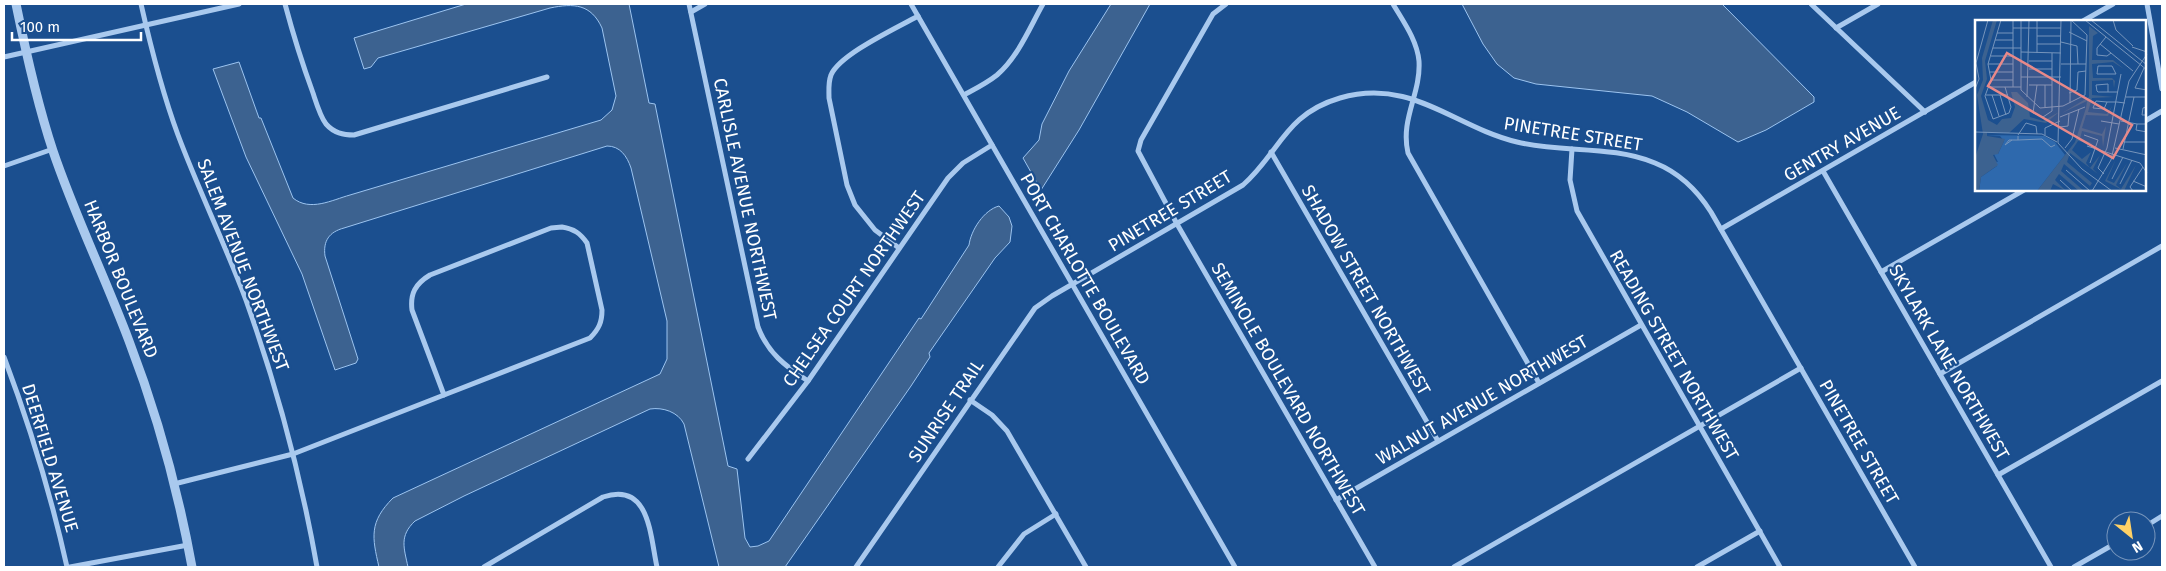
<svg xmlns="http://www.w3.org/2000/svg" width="2166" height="571" font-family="'Fira Sans',sans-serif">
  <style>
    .water { fill: #3c6290; stroke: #9cc4f0 }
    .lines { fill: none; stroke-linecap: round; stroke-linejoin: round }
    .minor { stroke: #a9c9ee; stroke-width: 5 }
    .tertiary { stroke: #a9c9ee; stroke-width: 9 }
    .labels { text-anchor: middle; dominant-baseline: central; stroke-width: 4.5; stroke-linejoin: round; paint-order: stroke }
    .street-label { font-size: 18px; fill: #fff; stroke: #1b4f8f }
    .inset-road { fill: none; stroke: #7695bc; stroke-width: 1 }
    .view { fill: #e88989; fill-opacity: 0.15; stroke: #e88989; stroke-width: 2.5 }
    .inset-edge { fill: none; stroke: #fff; stroke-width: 2.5 }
  </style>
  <rect width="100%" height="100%" fill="#1b4f8f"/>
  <g class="water">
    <path d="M466 4H629L649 103 655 104 728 466 737 469 745 538 750 547 758 546 769 541 919 318 921 319 969 245C971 230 984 210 999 206L1009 217 1012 226 1010 242 995 258 929 353 930 357 911 386 785 567H719L684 424C678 412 663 407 650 409L464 496 415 521C399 536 404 548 408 567H379C372 537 369 522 393 498L660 374 667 359V321L631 168C627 156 620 146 607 146L344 228C329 232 323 241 325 256L358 359 356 363 335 370 302 274 246 157 213 69 239 62 259 118H261L293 198C310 212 332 200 350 195L601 120 612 110 616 96 602 28C591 4 574 3 550 8L378 58 371 67 364 69 354 38Z"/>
    <path d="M1111 4H1150L1079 130 1041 190 1023 158 1039 140 1042 124 1069 71Z"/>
    <path d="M1462 4H1722L1814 97V102L1766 130 1738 142 1687 112 1652 96 1536 84 1514 78 1497 64 1483 44Z"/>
  </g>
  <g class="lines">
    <g class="minor">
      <path d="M141 4C151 48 162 92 178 135 199 191 225 244 246 300 277 387 301 476 317 567"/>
      <path d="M285 4C293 34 302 63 313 93 316 102 320 116 326 124 334 133 343 135 354 135L547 77"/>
      <path d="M689 4 758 327C768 353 785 366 808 381"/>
      <path d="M911 4 1235 567"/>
      <path d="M1226 4 1213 14 1141 140 1138 151 1177 224 1375 567"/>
      <path d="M1393 4C1403 21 1417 40 1419 61 1421 94 1400 119 1408 153L1539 383"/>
      <path d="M1811 4 1925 112"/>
      <path d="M2147 4 2162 89"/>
      <path d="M691 12 705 4"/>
      <path d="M2083 21 2113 4"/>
      <path d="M1836 28 1878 4"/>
      <path d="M4 57 239 4"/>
      <path d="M964 95C975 89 987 83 997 75 1018 57 1030 27 1043 4"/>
      <path d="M2145 121 2162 111"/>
      <path d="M1572 149 1570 180 1577 211 1780 567"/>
      <path d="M1271 152 1438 441"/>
      <path d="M4 166 53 149"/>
      <path d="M1823 171 2051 567"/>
      <path d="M562 227C574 229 580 233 587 243L602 310C602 322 599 329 590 338L444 395 412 310C410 294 415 284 430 275L551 228Z"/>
      <path d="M1721 229 1976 82"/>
      <path d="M899 248 875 230 855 205 847 185 829 98C829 90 828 83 831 75 840 54 897 28 918 16"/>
      <path d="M1881 272 2024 190"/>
      <path d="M4 357C30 426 51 495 67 567"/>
      <path d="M1940 374 2162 246"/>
      <path d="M970 400 992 415 1007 431 1086 567"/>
      <path d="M748 459 808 381 948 178 963 163 992 145"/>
      <path d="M1998 475 2162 381"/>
      <path d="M174 484 293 454 444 395"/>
      <path d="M1336 500 1641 325"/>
      <path d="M2146 526 2162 516"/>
      <path d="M70 567 188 545"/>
      <path d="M484 567 603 497C650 481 650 536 657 567"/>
      <path d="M856 567 1035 308 1052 296 1243 185C1280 152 1285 114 1340 98 1411 77 1454 127 1517 142 1562 153 1612 145 1655 163 1680 173 1697 190 1711 212L1915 567"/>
      <path d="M998 567 1024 534 1056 514"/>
      <path d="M1454 567 1801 368"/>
      <path d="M1697 567 1760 531"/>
      <path d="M2074 567 2116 543"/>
    </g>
    <path class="tertiary" d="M16 4C26 53 37 103 53 151 75 216 105 277 129 341 157 414 178 490 192 567"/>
  </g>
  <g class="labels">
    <g class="street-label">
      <text transform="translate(1573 134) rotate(9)">PINETREE STREET</text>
      <text transform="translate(1842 144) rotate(-30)">GENTRY AVENUE</text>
      <text transform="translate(745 199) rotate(78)">CARLISLE AVENUE NORTHWEST</text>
      <text transform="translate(1170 211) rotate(-31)">PINETREE STREET</text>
      <text transform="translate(243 265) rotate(69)">SALEM AVENUE NORTHWEST</text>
      <text transform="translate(121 279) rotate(68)">HARBOR BOULEVARD</text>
      <text transform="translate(1085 279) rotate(60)">PORT CHARLOTTE BOULEVARD</text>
      <text transform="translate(854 289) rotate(-55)">CHELSEA COURT NORTHWEST</text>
      <text transform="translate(1366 290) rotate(60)">SHADOW STREET NORTHWEST</text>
      <text transform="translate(1674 355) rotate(60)">READING STREET NORTHWEST</text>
      <text transform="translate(1949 362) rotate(60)">SKYLARK LANE NORTHWEST</text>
      <text transform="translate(1288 389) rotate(60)">SEMINOLE BOULEVARD NORTHWEST</text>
      <text transform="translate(1482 400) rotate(-30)">WALNUT AVENUE NORTHWEST</text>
      <text transform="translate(946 411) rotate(-56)">SUNRISE TRAIL</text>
      <text transform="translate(1859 442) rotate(60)">PINETREE STREET</text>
      <text transform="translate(50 458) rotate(73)">DEERFIELD AVENUE</text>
    </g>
  </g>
  <g transform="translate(1975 20)">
    <rect width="171" height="171" fill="#1b4f8f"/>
    <path d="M11 115 69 116 80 122 90 135 62 171H4L6 157 22 146 12 150 8 145 13 140 23 142 18 132 14 134 15 138 9 134 19 128 22 121 15 128 10 126 12 119H24L19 133 23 134 29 121 25 116Z" fill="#2e69ad"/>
    <path d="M18 0H22L10 41 12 59 6 76 13 100 22 105 27 99 36 98 40 87 36 72H42L53 83 55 97 68 101 84 92 71 103 49 99 34 113 12 112V116L30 119 23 134 18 135 23 145 6 157 4 171H0L1 135 8 114 2 75 8 60 7 38ZM114 6 123 13 118 16 117 40H138L149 49 138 42 117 44 118 58H137L140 61 139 68 138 60 117 61V75L139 77 117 78 113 92 132 94 137 86 133 96 111 95 107 108 127 114 131 106 128 127 127 116 107 111 105 119 119 124 103 121 97 130 107 139 116 132 111 143 115 148 125 135 118 149 123 154 95 133 92 142 117 163 115 166 89 144 86 151 109 171H104L84 154 80 160 91 171 78 164 75 171H62L100 122 111 88 112 81 87 93 114 77ZM141 139 132 160 139 163 152 143 141 165 146 169 161 145 149 171 130 161Z" fill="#3c6290"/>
    <path class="inset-road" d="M26 0 13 44 16 60 10 76 18 99 34 93 36 87 30 67M46 0V70L65 88 88 86 110 75 112 15 96 0M110 0 172 50M116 0 172 45M138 0 141 10 158 26M38 8H86M94 12 112 21M22 13H38M62 16H86M131 17 122 28V35L132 36 136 33M20 20H38M86 22 102 26 103 44M62 24H86M125 24 158 51M157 27 172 32M18 28H46M46 32 86 33M62 33V0M16 36H38M54 41H77M13 44H38M86 44H111M123 46H137L141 54H122ZM169 48 160 68 172 70M54 49H77M15 52H38M46 57H86M16 60H38M54 65H77M62 65 58 93 68 97 77 91V33M13 67H46M38 67V0M0 69 4 59 1 43 13 0M133 72V64L121 65 122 71 123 72H143M94 73 102 70 103 52 111 51M11 75H33M17 75 24 96M25 75 31 95M52 77 54 0M151 77H172M132 82 129 89 118 88 121 81 132 82H142L150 83M95 83 96 0M70 87V65M172 87 168 88 167 95H172M85 97 110 87M126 101 144 104M146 101 162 104M172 104H162L161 110 172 112M85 107 93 106 94 94M0 112 67 114 82 122M43 115 51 103 61 106 62 114M70 115V108L85 101M109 115 123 120 115 143M43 116V120L67 119 76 127 80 125M37 120 30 125 34 120H43M149 122H172M83 123 86 0M83 123 107 149 137 171M112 126 165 143 172 153M90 128 97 119 104 89M140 128 172 135M148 129 159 77M91 150 115 171M129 154 123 148 132 128 146 54M137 159 148 137M85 160 97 171M158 161 172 167M145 164 157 140M117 171 136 140 154 61 172 34M158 171 155 167 168 147"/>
    <path class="view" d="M32 33 157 105 138 138 13 66Z"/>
    <rect width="171" height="171" class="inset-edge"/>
  </g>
  <rect width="2166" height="571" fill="none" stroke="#ffffff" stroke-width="10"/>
  <g transform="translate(2131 536) rotate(150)"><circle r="24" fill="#1b4f8f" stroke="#7695bc"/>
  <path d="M0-4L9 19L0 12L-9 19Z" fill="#ffd166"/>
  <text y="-8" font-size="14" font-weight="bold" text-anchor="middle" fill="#ffffff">N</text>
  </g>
  <path d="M12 32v8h129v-8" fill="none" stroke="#ffffff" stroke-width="2.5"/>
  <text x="20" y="32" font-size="15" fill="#ffffff" stroke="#1b4f8f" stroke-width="4" paint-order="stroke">100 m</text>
</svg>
